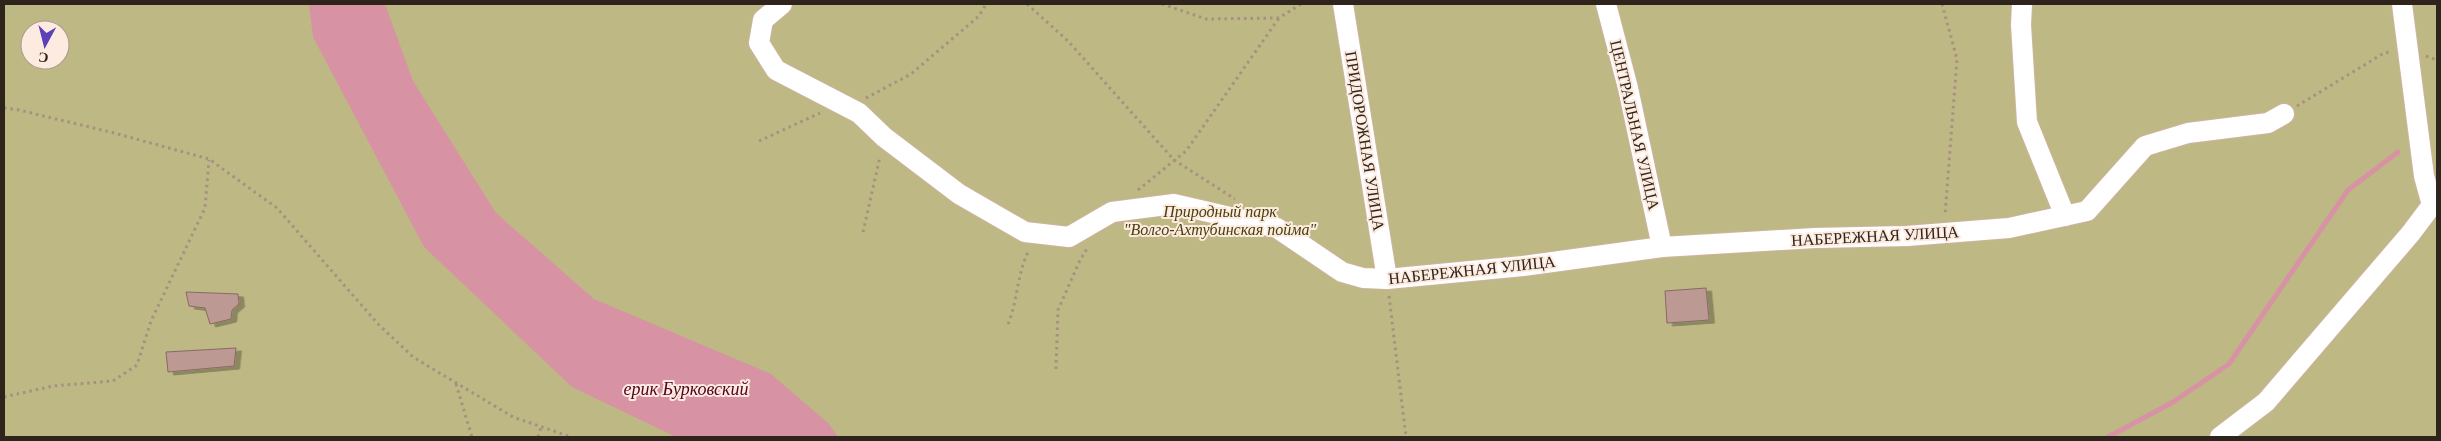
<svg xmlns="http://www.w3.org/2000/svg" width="2441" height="441" font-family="Georgia,serif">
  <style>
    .green { fill: #bdb884; fill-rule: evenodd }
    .water { fill: #d793a4 }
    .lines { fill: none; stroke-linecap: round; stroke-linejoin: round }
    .stream { stroke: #d793a4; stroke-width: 5 }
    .building { fill: #bd9994; stroke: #8a6864; filter: url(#shadow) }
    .minor-casing { stroke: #d1b3a0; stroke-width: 22 }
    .path { stroke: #a79081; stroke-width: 3; stroke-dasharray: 2.5 4; stroke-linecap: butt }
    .minor { stroke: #fff; stroke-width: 20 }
    .labels { text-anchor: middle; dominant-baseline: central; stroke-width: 4; stroke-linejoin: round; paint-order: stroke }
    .street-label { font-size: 16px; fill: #2f241c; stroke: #feebdf }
    .park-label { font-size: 16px; font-style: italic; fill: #45400d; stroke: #feebdf }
    .water-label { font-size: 18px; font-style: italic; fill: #520024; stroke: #feebdf }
  </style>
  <defs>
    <filter id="shadow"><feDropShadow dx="5.5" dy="3" stdDeviation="0" flood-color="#0004"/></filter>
  </defs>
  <rect width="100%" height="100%" fill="#fadbc7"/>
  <path class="green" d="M4 4H2437V437H4ZM30 30H60V60H30Z"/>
  <path class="water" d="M309 4H385L413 81 496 213 594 299 771 374 829 424 838 437H676L572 387 424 247 313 37Z"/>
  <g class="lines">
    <path class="stream" d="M2108 437 2173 402 2229 364 2348 190 2398 152"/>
  </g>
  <g class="building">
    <path d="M1706 288 1709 320 1667 323 1665 291Z"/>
    <path d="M186 292 238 294 239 304 232 310 231 319 210 324 205 308 189 306Z"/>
    <path d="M236 348 234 366 168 372 166 352Z"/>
  </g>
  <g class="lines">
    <defs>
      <g id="minor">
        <path d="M782 4 763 20 759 43 776 70 859 113 884 137 959 194 1025 232 1069 237 1112 212 1174 204 1277 228 1342 272 1363 278 1387 279 1523 266 1662 247 1815 238 1907 236 2009 228 2087 211 2145 146 2188 133 2268 123 2284 114"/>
        <path d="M1343 4 1387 279"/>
        <path d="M1606 4 1628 88 1662 247"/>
        <path d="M2022 4 2021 25 2027 122 2065 216"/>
        <path d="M2402 4 2424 176 2432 205 2437 207"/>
        <path d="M2220 437 2266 402 2411 233 2432 205"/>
      </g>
    </defs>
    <use href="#minor" class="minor-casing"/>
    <g class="path">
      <path d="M1027 4 1068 41 1174 160 1235 199"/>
      <path d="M1162 4 1206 19 1279 18 1301 4"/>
      <path d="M1942 4 1957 59 1945 215"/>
      <path d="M2426 56 2437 60"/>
      <path d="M866 98 911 74 979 16 986 4"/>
      <path d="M2297 106 2384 53 2391 52"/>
      <path d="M4 108 19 110 114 133 209 159 277 208 378 324 413 357 513 417 571 437"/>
      <path d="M759 141 820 113"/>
      <path d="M1138 190 1186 151 1279 18"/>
      <path d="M863 232 880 157"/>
      <path d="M1389 296 1406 437"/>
      <path d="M1008 324C1018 300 1017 273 1029 250"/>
      <path d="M1056 369 1058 310 1080 260 1088 247"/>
      <path d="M456 384 472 437"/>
      <path d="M4 397 53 386 113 381 137 365 151 321 205 208 209 160"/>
      <path d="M538 437 541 427"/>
    </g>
    <use href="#minor" class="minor"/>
  </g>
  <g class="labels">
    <g class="street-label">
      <text transform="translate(1635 125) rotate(77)">ЦЕНТРАЛЬНАЯ УЛИЦА</text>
      <text transform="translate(1365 141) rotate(81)">ПРИДОРОЖНАЯ УЛИЦА</text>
      <text transform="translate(1875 236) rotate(-3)">НАБЕРЕЖНАЯ УЛИЦА</text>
      <text transform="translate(1472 270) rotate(-6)">НАБЕРЕЖНАЯ УЛИЦА</text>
    </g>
    <g class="park-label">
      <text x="1220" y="211">Природный парк<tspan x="1220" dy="18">"Волго-Ахтубинская пойма"</tspan></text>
    </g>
    <g class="water-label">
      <text x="686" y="389">ерик Бурковский</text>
    </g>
  </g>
  <rect width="2441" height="441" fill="none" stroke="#2f241c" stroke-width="10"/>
  <g transform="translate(45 45) rotate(187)"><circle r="24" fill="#feebdf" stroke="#ab9b91"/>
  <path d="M0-4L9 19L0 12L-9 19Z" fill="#5b40b9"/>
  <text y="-8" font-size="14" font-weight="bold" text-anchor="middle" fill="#2f241c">С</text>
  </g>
</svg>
